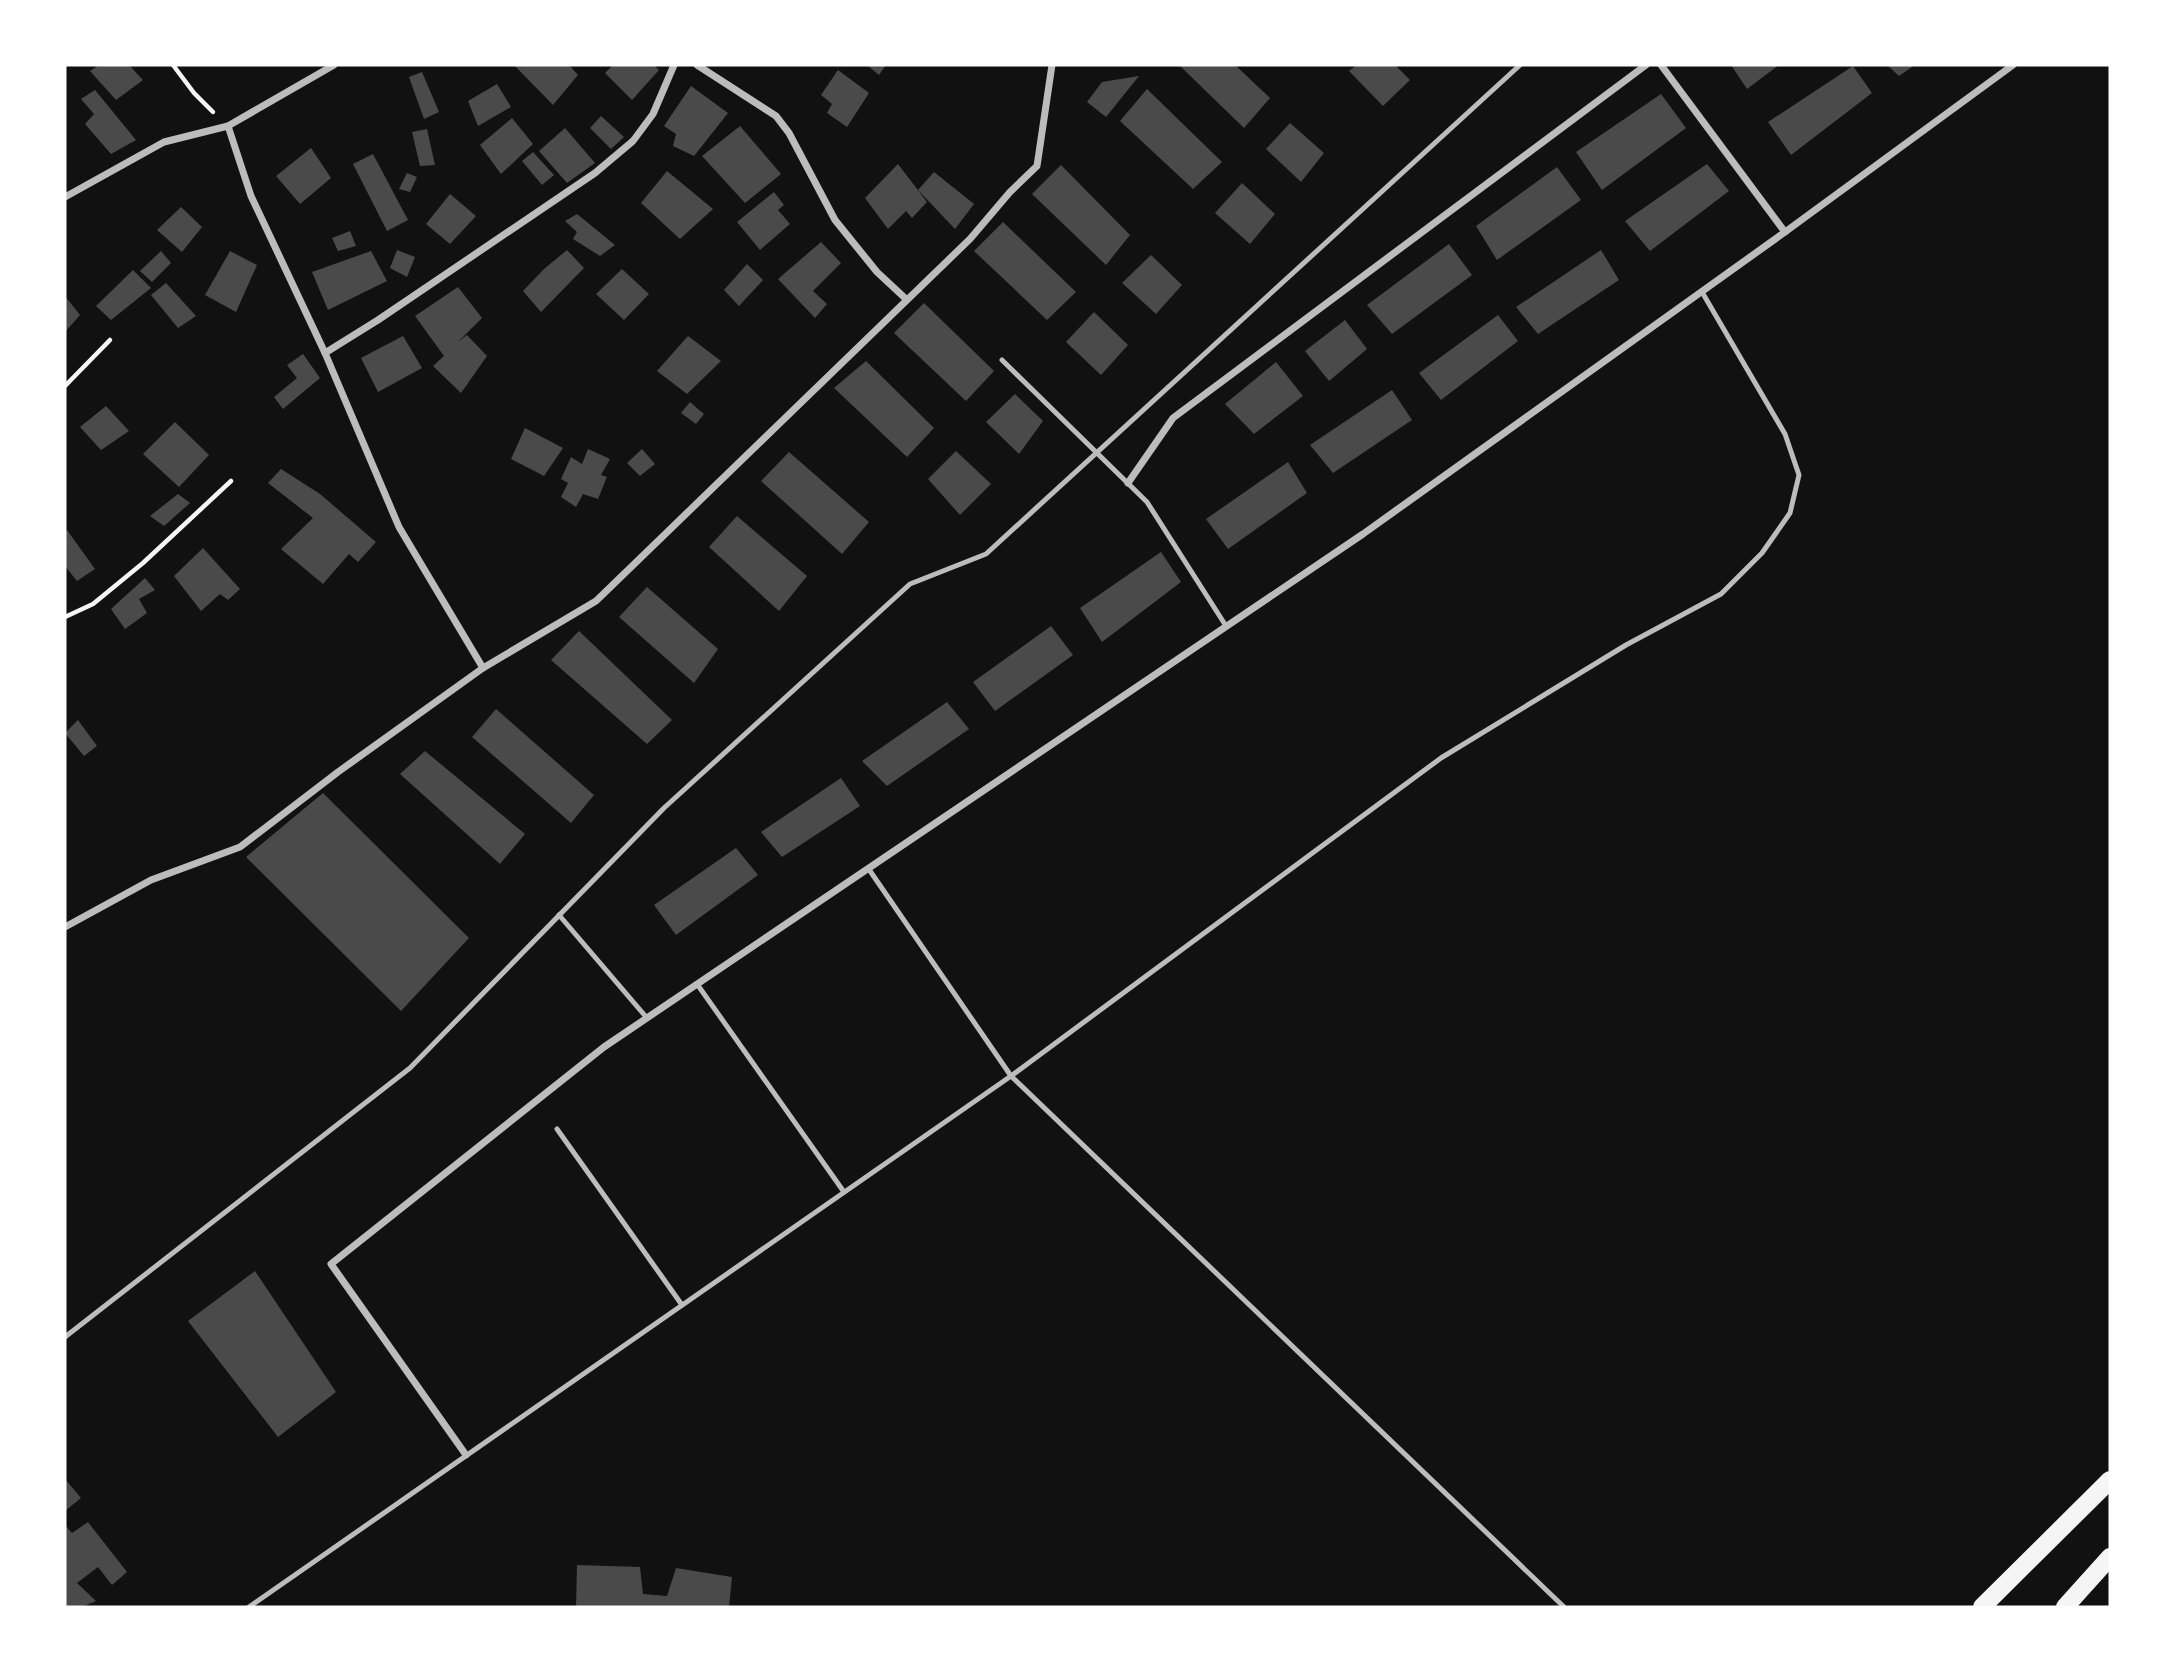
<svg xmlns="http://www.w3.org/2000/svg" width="2175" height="1672" font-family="'IBM Plex Sans',sans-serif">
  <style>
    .building { fill: #4a4a4a }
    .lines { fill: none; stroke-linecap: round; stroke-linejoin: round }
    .path { stroke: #f5f5f5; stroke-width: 4.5 }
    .service { stroke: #bcbcbc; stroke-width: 5 }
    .minor { stroke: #bcbcbc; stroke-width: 7 }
    .primary { stroke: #f5f5f5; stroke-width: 18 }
  </style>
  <rect width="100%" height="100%" fill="#111"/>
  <g class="building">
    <path d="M99 65H129L143 80 116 100 90 71Z"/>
    <path d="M514 65H569L578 75 553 105Z"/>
    <path d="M613 65H654L659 70 632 100 605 73Z"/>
    <path d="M867 65H886L879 75Z"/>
    <path d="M1179 65H1235L1270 98 1244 128Z"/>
    <path d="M1357 65H1395L1410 80 1383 106 1349 71Z"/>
    <path d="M1731 65H1779L1747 89Z"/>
    <path d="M1887 65H1915L1899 76Z"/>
    <path d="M1853 66 1872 93 1791 155 1768 122Z"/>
    <path d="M838 70 869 93 847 127 827 113 832 104 821 95Z"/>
    <path d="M422 72 439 112 424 119 409 77Z"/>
    <path d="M1139 76 1106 117 1087 102 1102 82Z"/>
    <path d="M497 84 511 107 478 126 468 101Z"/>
    <path d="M691 86 728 113 694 156 673 146 676 134 664 126Z"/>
    <path d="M1147 89 1222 162 1193 189 1120 121Z"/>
    <path d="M95 90 136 140 111 154 85 124 94 114 81 99Z"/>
    <path d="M1661 94 1686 128 1602 190 1576 152Z"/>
    <path d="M601 116 624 137 611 149 590 128Z"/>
    <path d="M512 118 533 144 501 174 480 145Z"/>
    <path d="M1290 123 1324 153 1301 182 1266 149Z"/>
    <path d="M740 126 781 174 745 203 702 156Z"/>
    <path d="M565 128 595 163 567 183 539 151Z"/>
    <path d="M427 129 435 165 420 166 412 132Z"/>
    <path d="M311 148 331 178 300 204 276 176Z"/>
    <path d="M533 152 554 175 542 185 522 161Z"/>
    <path d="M373 154 408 220 387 231 353 164Z"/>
    <path d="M898 164 927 202 912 218 906 211 888 229 865 198Z"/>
    <path d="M1707 164 1729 191 1650 251 1625 221Z"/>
    <path d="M1061 165 1130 235 1106 265 1032 194Z"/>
    <path d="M1557 167 1581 200 1497 260 1476 226Z"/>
    <path d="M667 171 713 209 680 239 641 203Z"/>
    <path d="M934 172 974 204 955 229 918 190Z"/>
    <path d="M407 173 417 177 410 192 399 189Z"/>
    <path d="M1242 183 1275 214 1250 244 1215 213Z"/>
    <path d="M774 192 784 205 778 210 790 224 760 250 737 222Z"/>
    <path d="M450 194 476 216 450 244 426 224Z"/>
    <path d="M181 207 202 227 182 252 157 230Z"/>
    <path d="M577 214 615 245 600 256 573 239 577 232 565 221Z"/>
    <path d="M1003 222 1076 292 1047 320 974 251Z"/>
    <path d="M350 231 356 246 338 251 332 238Z"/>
    <path d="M821 242 841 263 813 291 827 304 815 318 778 279Z"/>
    <path d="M1449 244 1472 275 1392 334 1367 305Z"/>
    <path d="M397 250 415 257 407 277 390 268Z"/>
    <path d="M567 250 584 268 541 312 523 291 544 269Z"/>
    <path d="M1601 250 1619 280 1538 334 1516 307Z"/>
    <path d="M161 251 171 263 152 282 140 271Z"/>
    <path d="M230 251 257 265 236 312 205 295Z"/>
    <path d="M371 251 387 281 328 310 312 272Z"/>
    <path d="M1151 255 1182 285 1156 314 1122 283Z"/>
    <path d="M747 264 763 280 739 306 724 290Z"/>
    <path d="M622 269 649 294 624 320 596 294Z"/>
    <path d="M133 270 151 288 111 320 96 306Z"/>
    <path d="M166 283 196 316 178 328 151 295Z"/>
    <path d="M458 287 482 318 458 342 467 335 487 356 461 393 433 366 444 356 415 316Z"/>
    <path d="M65 296 80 315 65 332Z"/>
    <path d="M924 303 994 371 966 401 894 333Z"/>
    <path d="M1094 312 1128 345 1101 375 1066 342Z"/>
    <path d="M1498 315 1518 341 1441 400 1419 373Z"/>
    <path d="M1345 320 1367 349 1329 381 1305 351Z"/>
    <path d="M403 336 422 368 378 392 361 358Z"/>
    <path d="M688 336 721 361 687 394 657 371Z"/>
    <path d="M303 354 320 378 283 409 274 397 297 378 287 365Z"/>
    <path d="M866 361 934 428 907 457 834 388Z"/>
    <path d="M1276 362 1303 396 1254 434 1225 404Z"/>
    <path d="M1392 390 1412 420 1333 473 1310 445Z"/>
    <path d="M1015 394 1043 421 1019 454 986 422Z"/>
    <path d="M690 402 704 414 696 424 681 413Z"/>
    <path d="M106 406 129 431 101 450 80 427Z"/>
    <path d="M175 422 209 455 179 487 143 454Z"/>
    <path d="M525 428 563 448 544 476 511 459Z"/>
    <path d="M588 449 610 459 601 475 607 477 598 499 583 494 576 507 561 497 568 483 561 479 571 457 582 464Z"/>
    <path d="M642 449 655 464 640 476 627 463Z"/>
    <path d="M956 451 991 484 960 515 928 479Z"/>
    <path d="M789 452 869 522 842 554 761 481Z"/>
    <path d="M1288 462 1307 493 1228 549 1206 519Z"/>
    <path d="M281 469 320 494 376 542 358 562 349 554 323 584 281 549 313 518 268 483Z"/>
    <path d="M178 494 190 503 164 526 150 516Z"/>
    <path d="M737 516 807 576 779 611 709 547Z"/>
    <path d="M67 530 95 569 77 581 65 566V532Z"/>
    <path d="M203 548 240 589 228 600 220 594 201 611 174 576Z"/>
    <path d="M1161 552 1181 582 1102 642 1080 608Z"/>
    <path d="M145 578 155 590 139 599 147 613 125 629 111 609Z"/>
    <path d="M647 587 718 649 694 683 619 617Z"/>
    <path d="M1051 626 1073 655 995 711 973 682Z"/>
    <path d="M579 631 672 720 647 744 551 660Z"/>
    <path d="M947 702 969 729 887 786 862 761Z"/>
    <path d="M496 709 594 795 571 823 472 737Z"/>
    <path d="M78 720 97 746 84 756 65 733Z"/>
    <path d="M425 751 525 834 500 864 400 774Z"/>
    <path d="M841 778 860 806 782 857 761 832Z"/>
    <path d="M323 793 469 938 401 1011 246 857Z"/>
    <path d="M736 848 758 875 676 935 654 905Z"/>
    <path d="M255 1271 336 1392 278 1437 188 1321Z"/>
    <path d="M65 1479 81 1498 65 1511Z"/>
    <path d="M88 1522 127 1572 112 1585 98 1567 77 1583 96 1601 82 1607H65V1525L72 1533Z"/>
    <path d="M577 1565 640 1567 643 1594 667 1596 676 1568 732 1577 729 1607H576Z"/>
  </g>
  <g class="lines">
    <g class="path">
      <path d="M173 65 194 93 213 112"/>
      <path d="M65 386 110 340"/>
      <path d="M65 617 93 604 143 563 231 481"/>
    </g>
    <g class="service">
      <path d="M1002 360 1147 502 1226 626"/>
      <path d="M868 868 1011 1076 1564 1607"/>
      <path d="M559 915 647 1018"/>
      <path d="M697 984 844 1192"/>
      <path d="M557 1129 682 1305"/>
      <path d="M65 1337 410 1068 664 808 910 584 986 554 1520 65"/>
      <path d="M249 1607 1011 1076 1441 758 1626 645 1721 594 1762 553 1790 513 1799 475 1785 434 1702 292"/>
    </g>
    <g class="minor">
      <path d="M697 65 776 116 789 133 835 220 877 272 906 299"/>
      <path d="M1661 65 1785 232"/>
      <path d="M228 126 251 196 325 353 399 527 483 668"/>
      <path d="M65 197 164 142 228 126 334 65"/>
      <path d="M325 353 378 320 595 173 633 141 653 114 674 65"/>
      <path d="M1128 483 1173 418 1646 65"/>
      <path d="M65 927 151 880 240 847 338 772 483 668 596 601 970 239 1010 192 1037 166 1052 65"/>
      <path d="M466 1455 331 1264 604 1047 1363 534 1785 232 2013 65"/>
    </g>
    <g class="primary">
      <path d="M1982 1607 2110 1480"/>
      <path d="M2065 1607 2110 1557"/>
    </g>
  </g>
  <rect width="2175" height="1672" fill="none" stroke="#ffffff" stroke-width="133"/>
</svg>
